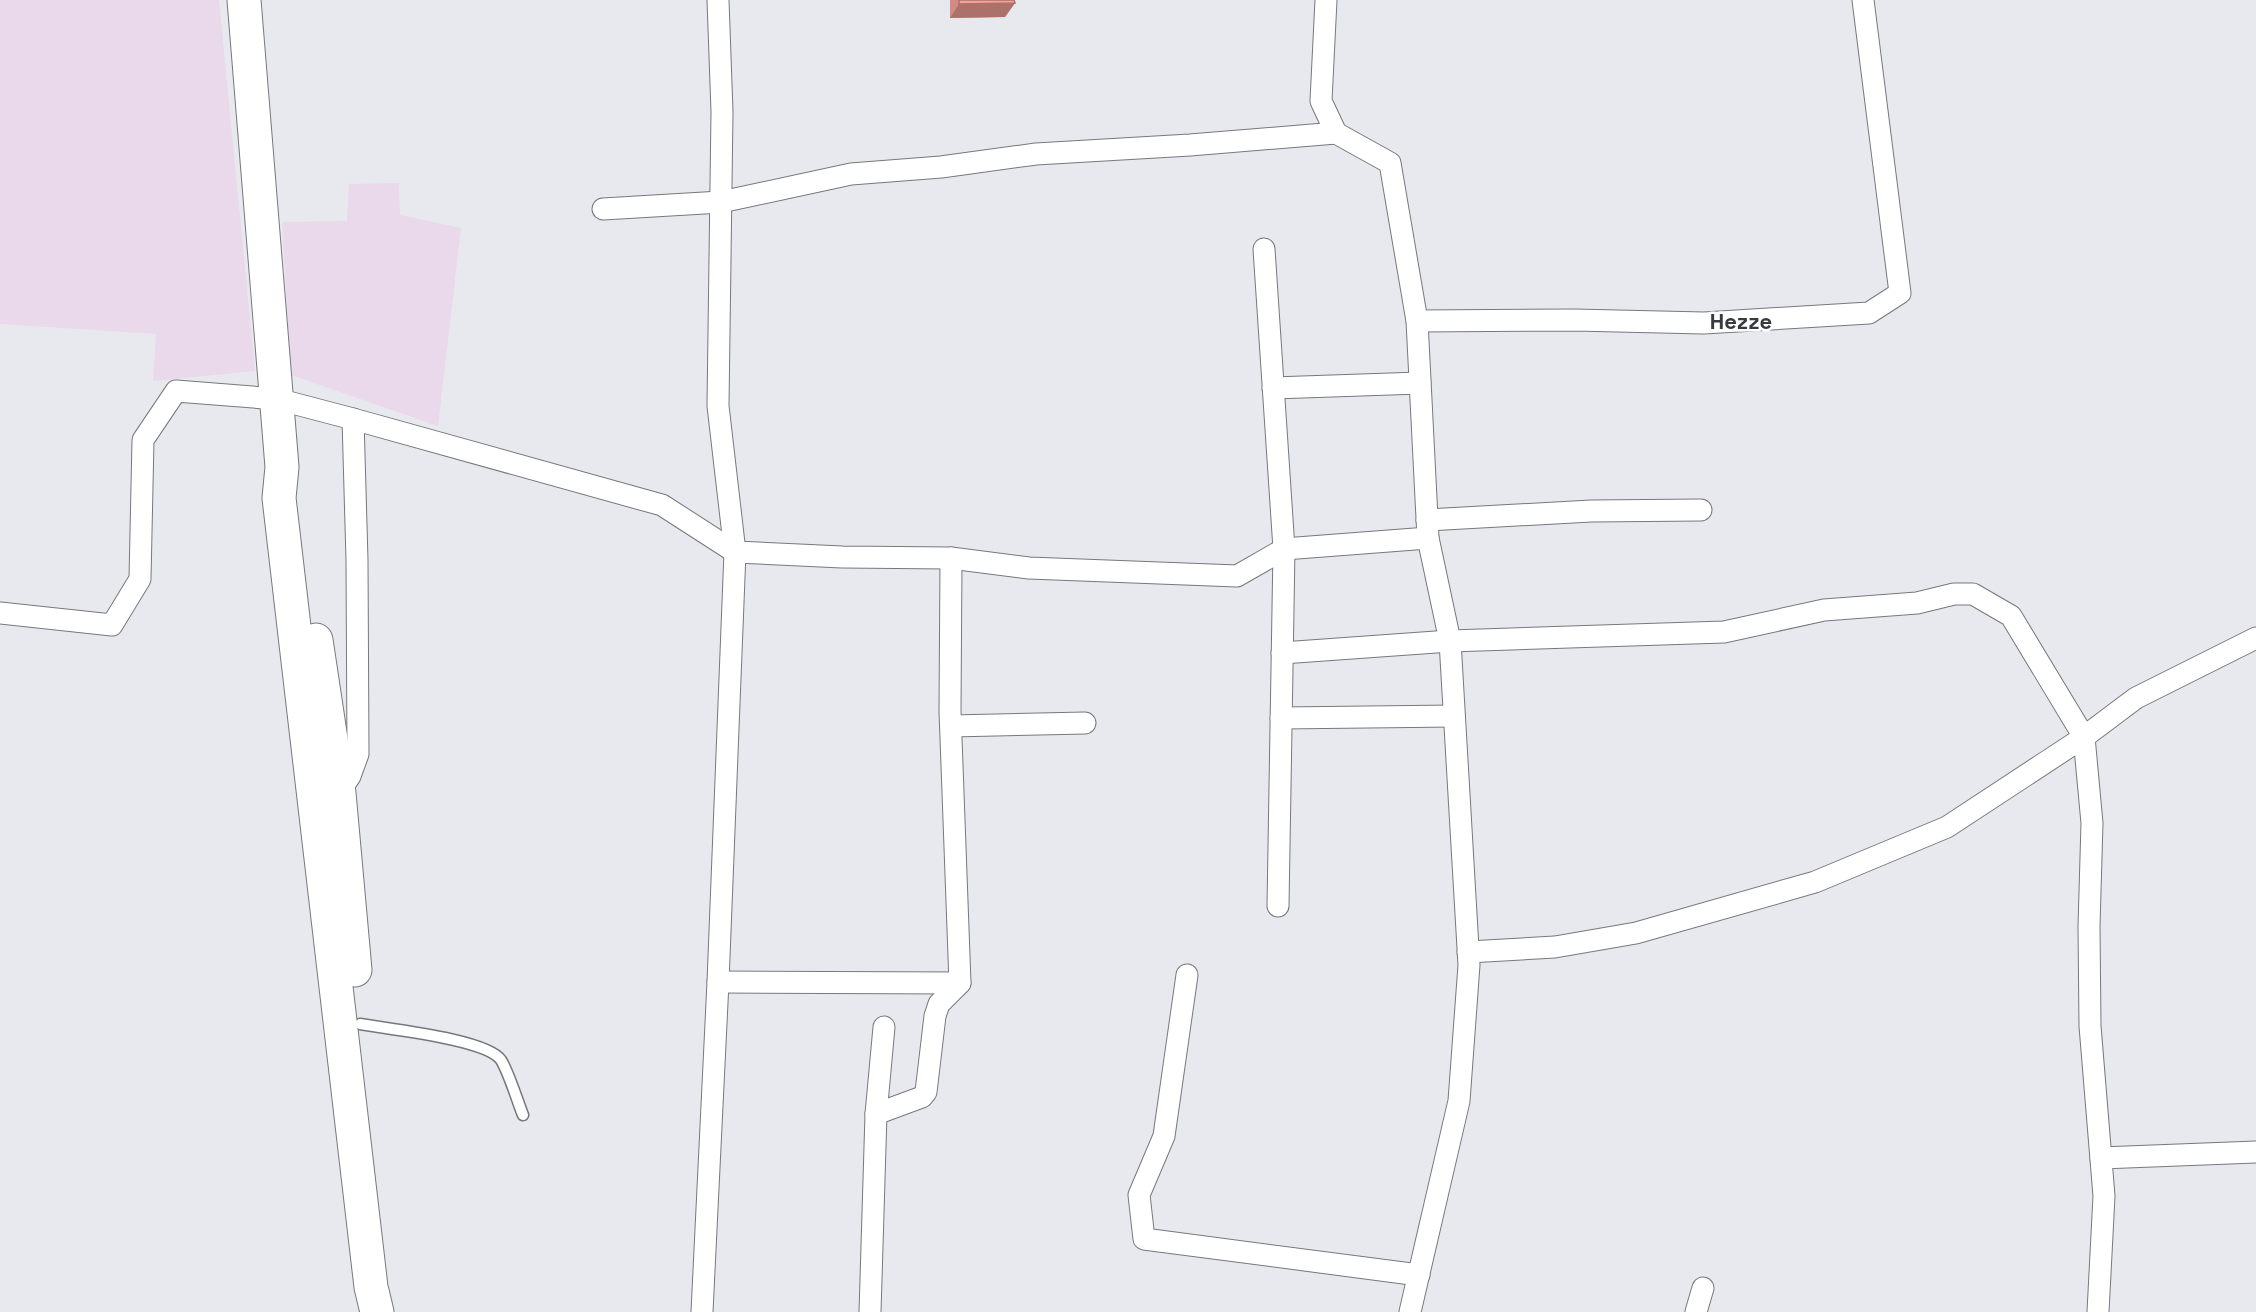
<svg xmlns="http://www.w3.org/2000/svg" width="2256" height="1312" font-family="'Space Grotesk',sans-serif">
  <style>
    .industrial { fill: #ead9ea }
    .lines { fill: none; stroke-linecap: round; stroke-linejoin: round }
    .service-casing { stroke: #77787d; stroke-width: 13 }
    .minor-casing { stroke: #77787d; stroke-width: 23 }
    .primary-casing { stroke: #77787d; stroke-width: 35 }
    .service { stroke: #fff; stroke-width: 10 }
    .minor { stroke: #fff; stroke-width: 21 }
    .primary { stroke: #fff; stroke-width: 33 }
    .wall { fill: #d38a82 }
    .shaded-wall { fill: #ac716a }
    .building { fill: #f5a197; stroke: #ac716a; stroke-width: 1.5 }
    .labels { text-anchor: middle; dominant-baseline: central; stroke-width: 5; stroke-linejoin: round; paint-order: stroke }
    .quarter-label { font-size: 22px; font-weight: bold; fill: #393a3f; stroke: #fff }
  </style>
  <rect width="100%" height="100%" fill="#e7e9ee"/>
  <g class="industrial">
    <path d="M0 0H219L255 371 153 381 156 334 0 324Z"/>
    <path d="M399 183 400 215 461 228 438 426 291 375 282 222 347 221 349 184Z"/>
  </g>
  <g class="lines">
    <defs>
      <path id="service" d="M360 1024C387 1029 487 1039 501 1060 509 1073 517 1100 523 1115"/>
      <g id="minor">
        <path d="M1326 0 1321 101 1336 133 1390 163 1417 321 1428 538 1450 641 1469 965 1459 1101 1410 1312"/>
        <path d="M603 209 721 202 851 174 941 167 1036 154 1190 145 1336 133"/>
        <path d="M1264 249 1284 549 1278 906"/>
        <path d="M1417 321 1574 320 1704 323 1869 313 1900 293 1863 0"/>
        <path d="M1273 388 1420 383"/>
        <path d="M1427 520 1591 511 1701 510"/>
        <path d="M0 613 112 625 140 579 143 440 176 391 277 399 353 419 662 505 735 552 842 557 951 558 1029 568 1237 576 1284 549 1428 538"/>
        <path d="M1282 653 1450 641 1724 632 1824 610 1917 603 1954 594H1973L2011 616 2084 737 2092 823 2089 926 2090 1026 2104 1196 2098 1312"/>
        <path d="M1281 718 1454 716"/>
        <path d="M951 726 1085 723"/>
        <path d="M338 794 350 776 358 754 357 560 353 419"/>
        <path d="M1468 952 1555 947 1636 933 1815 882 1947 827 2084 737 2136 698 2256 638"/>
        <path d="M1187 975 1164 1136 1139 1195 1144 1239 1419 1275"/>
        <path d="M718 982 960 983"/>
        <path d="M876 1114 922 1097 926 1092 935 1016 939 1004 960 983 950 711 951 558"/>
        <path d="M2101 1158 2256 1152"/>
        <path d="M702 1312 718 982 735 552 718 406 722 112 718 0"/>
        <path d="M870 1312 876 1114 884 1027"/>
        <path d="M1696 1312 1703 1288"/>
      </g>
      <g id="primary">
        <path d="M244 0 282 467 279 498 371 1287 377 1312"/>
        <path d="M316 640 339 793 355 970"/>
      </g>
    </defs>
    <use href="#service" class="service-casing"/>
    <use href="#minor" class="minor-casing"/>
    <use href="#primary" class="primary-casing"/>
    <use href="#service" class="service"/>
    <use href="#minor" class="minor"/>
    <use href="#primary" class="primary"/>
  </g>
  <path class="wall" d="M950 0H1014L1015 3 1005 17 950 18Z"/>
  <path class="shaded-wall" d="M1015 3 1005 17 950 18 959 4Z"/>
  <path class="building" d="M959 0H1014L1015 3 959 4Z"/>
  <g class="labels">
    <g class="quarter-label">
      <text x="1741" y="321">Hezze</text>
    </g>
  </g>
</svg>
